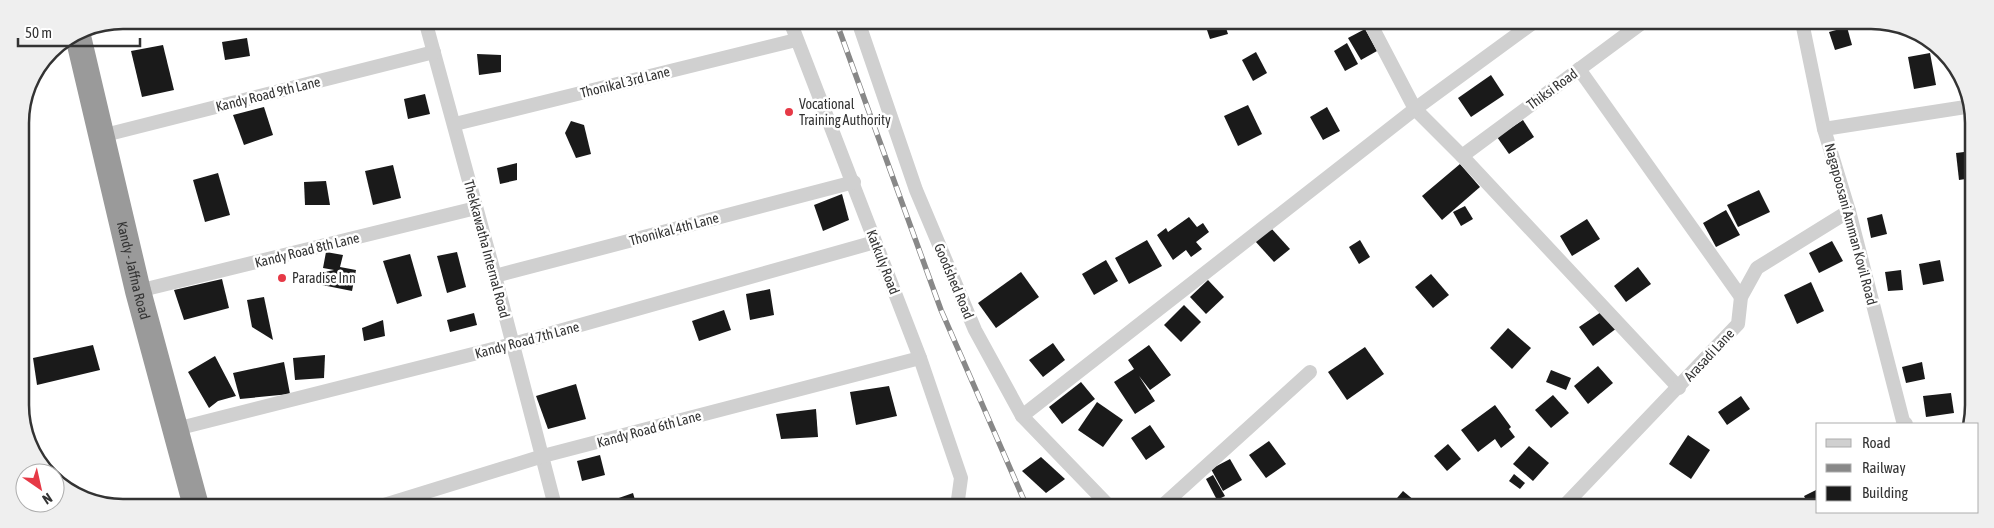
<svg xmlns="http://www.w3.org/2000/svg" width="1994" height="528" font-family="'Asap Condensed',sans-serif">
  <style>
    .building { fill: #1a1a1a }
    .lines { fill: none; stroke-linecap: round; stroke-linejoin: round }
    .street { stroke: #d0d0d0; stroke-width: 14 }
    .highway { stroke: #9a9a9a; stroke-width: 26 }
    .rail-casing { stroke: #888; stroke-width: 5.5 }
    .rail { stroke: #fff; stroke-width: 4; stroke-dasharray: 11; stroke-linecap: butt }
    .poi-dot { fill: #e63946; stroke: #fff; stroke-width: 2 }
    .labels { text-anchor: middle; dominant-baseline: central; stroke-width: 5; stroke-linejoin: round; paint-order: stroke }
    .street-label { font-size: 14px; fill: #333; stroke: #fff }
    .poi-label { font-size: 14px; fill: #333; stroke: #fff; text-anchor: start }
    .rim { fill: none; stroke: #333; stroke-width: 2.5 }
  </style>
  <rect width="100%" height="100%" fill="#fff"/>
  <g class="building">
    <path d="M1042 21H1054L1044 25Z"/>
    <path d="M1225 25 1228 34 1210 39 1207 30Z"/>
    <path d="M1847 27 1852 45 1835 50 1829 32Z"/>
    <path d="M1365 29 1377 51 1361 60 1348 38Z"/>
    <path d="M247 38 250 56 225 60 222 42Z"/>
    <path d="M1347 43 1358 64 1345 71 1334 51Z"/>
    <path d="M163 45 174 90 142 97 131 51Z"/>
    <path d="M1256 52 1267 73 1253 81 1242 60Z"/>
    <path d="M1930 53 1936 85 1914 89 1908 57Z"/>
    <path d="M477 54 501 55V72L479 75Z"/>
    <path d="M1491 75 1504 95 1471 117 1458 98Z"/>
    <path d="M425 94 430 114 408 119 404 99Z"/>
    <path d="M1248 105 1262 134 1238 146 1224 116Z"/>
    <path d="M264 107 273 135 244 145 233 115Z"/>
    <path d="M1327 107 1340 131 1323 140 1310 117Z"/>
    <path d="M1523 120 1534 137 1509 154 1497 137Z"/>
    <path d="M571 121 584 125 591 154 576 158 565 133Z"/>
    <path d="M1972 151V178L1959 180 1956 153Z"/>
    <path d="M517 163V180L500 184 497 168Z"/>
    <path d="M1460 164 1480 187 1442 220 1422 196Z"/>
    <path d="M393 165 401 198 373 205 365 171Z"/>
    <path d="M218 173 230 215 205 222 193 180Z"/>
    <path d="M326 181 330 205H305L304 182Z"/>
    <path d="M1759 190 1770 212 1738 227 1727 205Z"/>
    <path d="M842 194 849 220 823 231 814 205Z"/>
    <path d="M1465 206 1473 219 1461 226 1453 212Z"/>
    <path d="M1726 210 1740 235 1716 247 1703 223Z"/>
    <path d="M1882 214 1887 234 1871 238 1867 218Z"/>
    <path d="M1189 217 1197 227 1203 223 1209 232 1196 242 1202 249 1191 257 1186 250 1173 260 1157 235 1166 228 1168 232Z"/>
    <path d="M1587 219 1600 239 1572 256 1560 236Z"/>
    <path d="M1271 228 1290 249 1274 262 1255 241Z"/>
    <path d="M1147 240 1162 266 1129 284 1115 258Z"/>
    <path d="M1360 240 1370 257 1359 264 1349 247Z"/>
    <path d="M1832 241 1843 261 1819 273 1809 253Z"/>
    <path d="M326 252 343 255 340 267 356 270 352 291 322 285 325 272 334 270 323 268Z"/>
    <path d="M457 252 466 287 447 293 437 256Z"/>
    <path d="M410 254 422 296 397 304 383 261Z"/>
    <path d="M1106 260 1118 281 1094 295 1082 274Z"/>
    <path d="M1940 260 1944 281 1923 285 1919 264Z"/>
    <path d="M1638 267 1651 284 1626 302 1614 286Z"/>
    <path d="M1901 270 1903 290 1888 291 1885 272Z"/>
    <path d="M1021 272 1039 297 996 328 978 303Z"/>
    <path d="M1431 274 1449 295 1433 308 1415 287Z"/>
    <path d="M222 279 229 308 184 320 174 290Z"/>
    <path d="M1208 280 1224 297 1206 314 1190 297Z"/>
    <path d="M1811 282 1824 311 1797 324 1784 295Z"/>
    <path d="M770 289 774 315 750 320 746 294Z"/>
    <path d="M264 297 273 340 252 327 247 300Z"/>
    <path d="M1184 305 1201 322 1181 342 1164 325Z"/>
    <path d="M724 310 731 330 699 341 692 321Z"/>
    <path d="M1604 310 1617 328 1593 346 1579 327Z"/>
    <path d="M474 313 477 325 450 332 447 320Z"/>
    <path d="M383 320 385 336 364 341 362 328Z"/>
    <path d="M1508 328 1531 348 1512 369 1490 348Z"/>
    <path d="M1053 343 1065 360 1043 377 1029 360Z"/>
    <path d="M93 345 100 370 37 385 33 358Z"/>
    <path d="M1149 345 1171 375 1150 390 1139 376 1155 401 1135 414 1114 382 1134 369 1128 360Z"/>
    <path d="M1365 347 1384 374 1347 400 1328 372Z"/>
    <path d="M325 355 324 378 295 380 293 358Z"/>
    <path d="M215 356 236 396 218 401 209 408 188 372Z"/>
    <path d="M284 362 290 394 240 399 233 373Z"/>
    <path d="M1922 362 1925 379 1906 383 1902 367Z"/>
    <path d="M1598 366 1613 383 1588 404 1574 386Z"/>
    <path d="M1551 370 1571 378 1566 390 1546 382Z"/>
    <path d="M1081 382 1095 399 1062 424 1049 407Z"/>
    <path d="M576 384 586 419 548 429 536 396Z"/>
    <path d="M889 386 897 416 856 425 850 392Z"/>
    <path d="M1951 393 1954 413 1926 417 1923 396Z"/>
    <path d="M1553 395 1569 413 1551 428 1535 410Z"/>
    <path d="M1741 396 1750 409 1727 425 1718 412Z"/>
    <path d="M1097 402 1123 420 1103 447 1078 430Z"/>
    <path d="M1495 405 1511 427 1509 429 1515 437 1501 448 1495 439 1478 452 1461 430Z"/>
    <path d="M816 409 818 437 781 439 776 414Z"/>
    <path d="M1150 425 1165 447 1146 460 1131 438Z"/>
    <path d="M1688 435 1710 450 1691 479 1669 464Z"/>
    <path d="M1269 441 1286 464 1266 478 1249 455Z"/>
    <path d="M1448 444 1461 459 1447 471 1434 456Z"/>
    <path d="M1529 446 1549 463 1533 481 1513 464Z"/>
    <path d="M600 455 605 475 582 481 577 461Z"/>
    <path d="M1041 457 1065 479 1046 493 1022 471Z"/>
    <path d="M1230 459 1242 480 1223 491 1211 469Z"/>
    <path d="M1514 474 1525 483 1520 489 1509 481Z"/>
    <path d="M1213 475 1225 496 1217 500 1206 479Z"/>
    <path d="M1818 489V508H1810L1804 496Z"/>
    <path d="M1403 491 1415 501 1410 507H1396L1392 504Z"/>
    <path d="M633 493 637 507 596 506Z"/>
  </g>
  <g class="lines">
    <g class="street">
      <path d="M425 20 495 276 555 506"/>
      <path d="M790 21 920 358 961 478 957 507"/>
      <path d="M858 21 916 190 975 330 1022 416 1110 507"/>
      <path d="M1369 21 1415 109 1462 156 1679 388"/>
      <path d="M1802 22 1824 129 1849 211 1903 421 1906 424"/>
      <path d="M1579 69 1741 297"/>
      <path d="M455 124 796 40"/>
      <path d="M1824 129 1972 106"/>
      <path d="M101 136 434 52"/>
      <path d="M1462 156 1643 22"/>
      <path d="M495 276 854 182"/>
      <path d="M138 291 476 208"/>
      <path d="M1022 416 1415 109 1534 22"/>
      <path d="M176 429 513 344 875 242"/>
      <path d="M381 506 543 456 920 358"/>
      <path d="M1161 507 1310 372"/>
      <path d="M1563 507 1738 324 1741 297 1757 268 1849 211"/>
    </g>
    <path class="highway" id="s1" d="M77 32 138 291 196 506"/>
    <defs>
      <path id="rail" d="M836 21 941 310 1027 507"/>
    </defs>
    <use href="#rail" class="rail-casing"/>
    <use href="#rail" class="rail"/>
  </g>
  <g class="poi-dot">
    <circle cx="789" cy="112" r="5"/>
    <circle cx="282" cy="278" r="5"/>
  </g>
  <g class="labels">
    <g class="street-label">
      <text transform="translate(625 82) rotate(-14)">Thonikal 3rd Lane</text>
      <text transform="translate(1552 89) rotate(-36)">Thiksi Road</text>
      <text transform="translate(268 94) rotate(-14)">Kandy Road 9th Lane</text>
      <text transform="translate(1851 224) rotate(75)">Nagapoosani Amman Kovil Road</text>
      <text transform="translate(674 229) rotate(-15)">Thonikal 4th Lane</text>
      <text transform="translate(487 249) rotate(75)">Thekkawatha Internal Road</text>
      <text transform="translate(307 250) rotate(-14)">Kandy Road 8th Lane</text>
      <text transform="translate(883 262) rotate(69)">Katkuly Road</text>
      <text stroke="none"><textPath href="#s1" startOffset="245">Kandy - Jaffna Road</textPath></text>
      <text transform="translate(954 281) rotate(67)">Goodshed Road</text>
      <text transform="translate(527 340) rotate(-15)">Kandy Road 7th Lane</text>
      <text transform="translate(1709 355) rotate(-47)">Arasadi Lane</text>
      <text transform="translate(649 429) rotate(-15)">Kandy Road 6th Lane</text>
    </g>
    <g class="poi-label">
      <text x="799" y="104">Vocational<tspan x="799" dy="16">Training Authority</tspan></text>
      <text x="292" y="278">Paradise Inn</text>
    </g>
  </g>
  <path d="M0 0H1994V528H0ZM123 29H1871A94 94 0 0 1 1965 123V405A94 94 0 0 1 1871 499H123A94 94 0 0 1 29 405V123A94 94 0 0 1 123 29Z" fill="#efefef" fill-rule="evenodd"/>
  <path class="rim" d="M123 29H1871A94 94 0 0 1 1965 123V405A94 94 0 0 1 1871 499H123A94 94 0 0 1 29 405V123A94 94 0 0 1 123 29Z"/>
  <rect x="1816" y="423" width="162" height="90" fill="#ffffff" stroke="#adadad"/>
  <rect x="1826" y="439" width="25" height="8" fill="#d0d0d0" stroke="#adadad"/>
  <text x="1862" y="448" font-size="15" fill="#333333">Road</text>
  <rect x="1826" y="464" width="25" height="8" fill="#888888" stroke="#adadad"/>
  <text x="1862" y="473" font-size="15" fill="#333333">Railway</text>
  <rect x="1826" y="486" width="25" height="15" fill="#1a1a1a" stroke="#adadad"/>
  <text x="1862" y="498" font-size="15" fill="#333333">Building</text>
  <g transform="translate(40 488) rotate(146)"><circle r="24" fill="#ffffff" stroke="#adadad"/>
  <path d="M0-4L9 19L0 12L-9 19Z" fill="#e63946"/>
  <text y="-8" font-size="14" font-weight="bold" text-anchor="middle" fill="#333333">N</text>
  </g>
  <path d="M18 38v8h122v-8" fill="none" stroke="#333333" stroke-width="2.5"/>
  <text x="25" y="38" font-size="15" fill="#333333" stroke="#ffffff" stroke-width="4" paint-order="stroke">50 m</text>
</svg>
